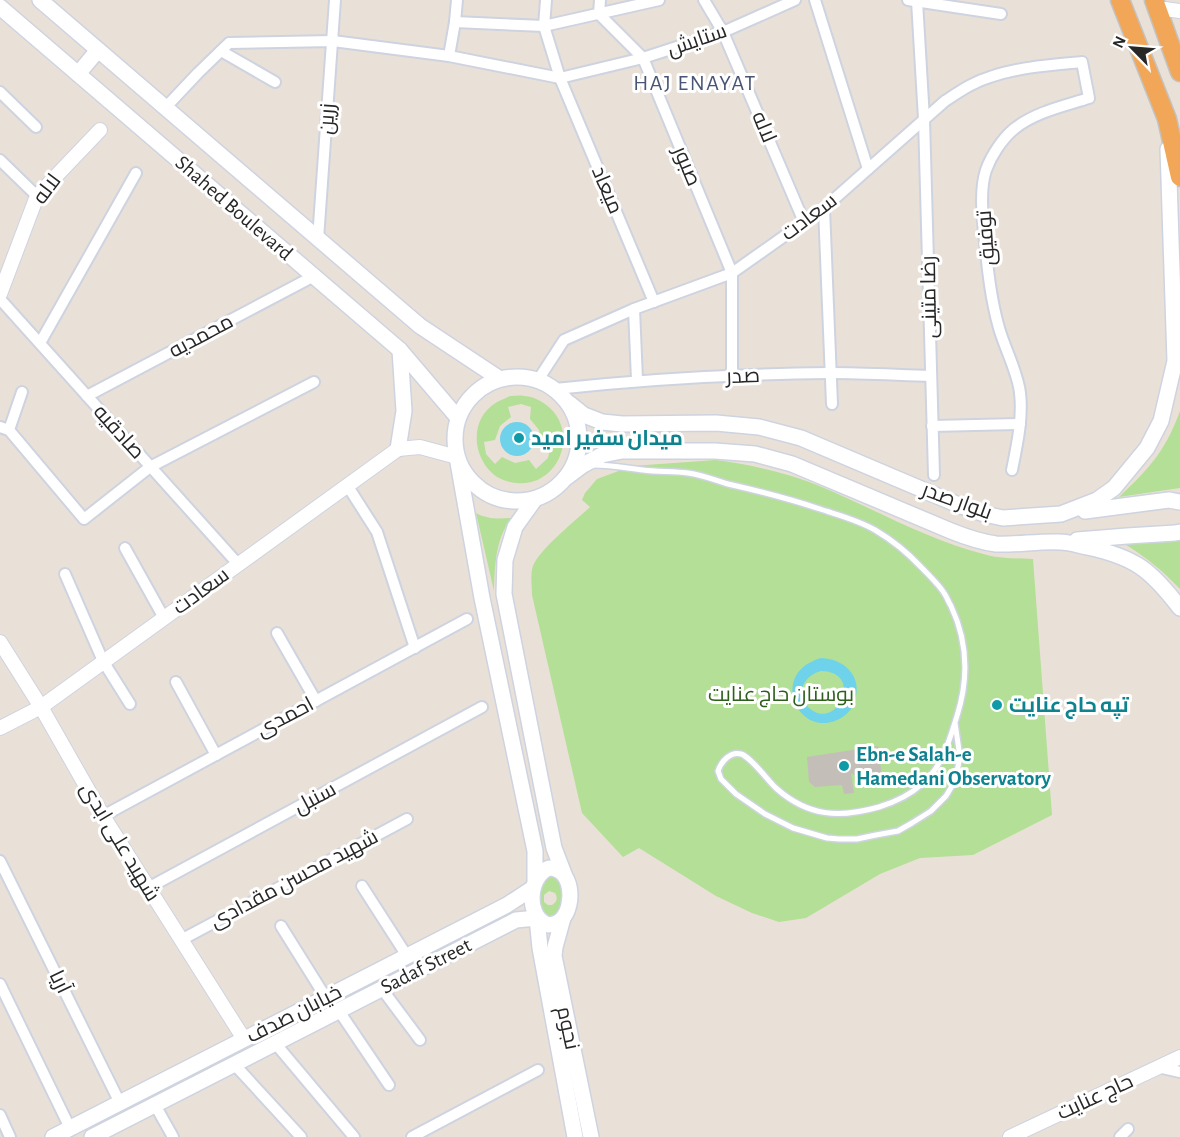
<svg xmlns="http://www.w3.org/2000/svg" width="1180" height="1137" font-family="'Alegreya Sans',Cairo,sans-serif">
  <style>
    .green { fill: #b4df96; fill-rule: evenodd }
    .water { fill: #6dd2ea; fill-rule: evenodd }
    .building { fill: #c4beb8 }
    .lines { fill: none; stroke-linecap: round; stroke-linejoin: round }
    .service-casing { stroke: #ced3e0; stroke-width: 8 }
    .minor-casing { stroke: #ced3e0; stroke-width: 14 }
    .tertiary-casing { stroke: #ced3e0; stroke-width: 16 }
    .secondary-casing { stroke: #ced3e0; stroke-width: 18 }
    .trunk-casing { stroke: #c3c3c3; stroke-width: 21 }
    .service { stroke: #fff; stroke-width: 5 }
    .minor { stroke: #fff; stroke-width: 10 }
    .tertiary { stroke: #fff; stroke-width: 14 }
    .secondary { stroke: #fff; stroke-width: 15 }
    .trunk { stroke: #f2a758; stroke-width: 18 }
    .culture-dot { fill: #0f9aa8; stroke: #fff; stroke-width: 2 }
    .labels { text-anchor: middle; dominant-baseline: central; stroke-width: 6; stroke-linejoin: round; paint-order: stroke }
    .street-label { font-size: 21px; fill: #272727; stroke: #fff }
    .culture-label { font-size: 21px; font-weight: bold; fill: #0d838f; stroke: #fff; text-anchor: start }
    .park-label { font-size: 21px; fill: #2e601b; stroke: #fff }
    .neighbourhood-label { font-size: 22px; letter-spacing: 1.5px; fill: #495575; stroke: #fff }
  </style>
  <rect width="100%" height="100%" fill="#e9e1d8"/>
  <g class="green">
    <path d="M510 396C515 396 520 395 524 396 532 396 539 400 545 404 581 429 560 488 516 483 507 482 498 479 491 472 471 452 471 417 497 402 501 400 506 398 510 396ZM521 404 531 407 530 419 539 430 541 442 551 444 548 458 536 469 529 460 515 463 502 457 495 464 486 454 484 442 495 440 500 426 511 417 508 407Z"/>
    <path d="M1180 411V488L1119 497C1149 469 1166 450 1180 411Z"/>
    <path d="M716 460C753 465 788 473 822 487 876 510 930 541 987 555 1002 559 1018 558 1033 559L1052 815 973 855 920 858 880 874 806 918 779 922 752 913 716 896 639 848 623 857 582 813 532 595C532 586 530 574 533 566 539 550 576 520 590 507L582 500 585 493 597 479 632 466Z"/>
    <path d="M476 513C487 519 497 519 511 518 495 541 495 565 494 591Z"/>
    <path d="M1180 539V589C1162 570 1146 557 1123 543Z"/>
    <path d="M546 875H556C559 879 562 883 562 888 564 901 559 926 541 914 538 896 537 891 546 875ZM549 891 555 893C558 898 557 902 552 905H548L544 902V895Z"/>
  </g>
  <g class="water">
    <circle cx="517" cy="439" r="17"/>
    <path d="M821 658C847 659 865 680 853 705 850 712 844 717 837 720 798 738 768 673 821 658ZM821 671C866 672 836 734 808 707 794 693 805 675 821 671Z"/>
  </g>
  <path class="building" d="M878 746 882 776 877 784 869 785 851 773 854 793 844 794 842 785 815 787 809 782 807 757Z"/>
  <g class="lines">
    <defs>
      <path id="service" d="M593 465C610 465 626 468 643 470 658 472 673 471 688 473 702 475 715 480 728 484 759 491 790 499 820 509 838 515 858 520 875 530 892 540 907 552 921 567 928 574 936 582 942 590 946 595 948 601 951 606 968 642 969 678 957 716 949 741 943 766 922 784 909 796 895 802 879 807 840 818 809 817 777 789 768 781 751 757 741 754 730 751 721 762 718 771L721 779 736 794 765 814 793 828 827 838 839 839H857L876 835 898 831 912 823 931 811 946 796 955 781 960 757 955 723"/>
      <g id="minor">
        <path d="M546 0 544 26 560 78 654 302"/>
        <path d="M600 0 599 14 643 58 732 273V376"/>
        <path d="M704 0 723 32 804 222"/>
        <path d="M815 0 868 169"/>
        <path d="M908 0 1001 14"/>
        <path d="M917 1 924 119 934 475"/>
        <path d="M455 22 544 26 659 0"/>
        <path d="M221 51 275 82"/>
        <path d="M449 56 455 22 457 0"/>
        <path d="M0 92 36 127"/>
        <path d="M165 108 198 73 229 43 333 41 449 56 560 78 643 58 723 32 795 0"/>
        <path d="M0 160 37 196"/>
        <path d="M824 208 832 404"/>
        <path d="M318 239 335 0"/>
        <path d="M0 299 238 564"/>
        <path d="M634 309 637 380"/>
        <path d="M40 343 136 173"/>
        <path d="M538 380 564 340 634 309 732 273 824 208 945 101C959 92 973 82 990 77 1019 67 1051 65 1082 62L1089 98C1064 106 1035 112 1014 129 1002 139 991 156 986 170 979 191 983 221 985 243 988 272 991 300 999 328 1005 349 1018 373 1020 393 1023 418 1017 445 1012 470"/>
        <path d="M555 389C647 379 738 374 830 373 863 373 897 375 931 376"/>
        <path d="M87 396 314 276"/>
        <path d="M932 426 1020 424"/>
        <path d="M0 427 9 430 84 519 150 467 314 382"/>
        <path d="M9 430 22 392"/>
        <path d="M347 485 377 532 415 648"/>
        <path d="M125 548 164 618"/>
        <path d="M65 574 103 661 130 704"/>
        <path d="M277 633 316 701"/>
        <path d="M176 682 216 755"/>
        <path d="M103 816 467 619"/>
        <path d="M0 861 120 1103"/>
        <path d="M362 886 407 956"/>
        <path d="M148 888 482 707"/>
        <path d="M281 926 326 998"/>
        <path d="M181 940 407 819"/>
        <path d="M0 984 70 1128"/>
        <path d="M382 989 420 1040"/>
        <path d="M339 1011 389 1085"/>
        <path d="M275 1043 354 1137"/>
        <path d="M234 1064 301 1137"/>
        <path d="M1158 1067 1180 1072"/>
        <path d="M155 1105 173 1137"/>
        <path d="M0 1115 10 1137"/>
        <path d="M412 1137 538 1070"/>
        <path d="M1120 1137 1128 1129"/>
      </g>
      <g id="tertiary">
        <path d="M1157 8 1180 11"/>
        <path d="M0 294 37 196 100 130"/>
        <path d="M0 642 41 707 103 816 244 1039"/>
        <path d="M0 728 41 707 398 449 420 447 457 457"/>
        <path d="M1010 1137 1180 1057"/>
      </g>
      <g id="secondary">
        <path d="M40 0 420 326 500 379"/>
        <path d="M0 7 400 350 458 418"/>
        <path d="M78 74 98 50"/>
        <circle cx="517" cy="439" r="62"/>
        <path d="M569 403 584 415 602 422 622 424 716 423 759 427 801 438 961 506 984 514 1003 518 1061 514 1097 500 1114 488 1147 448 1161 421 1175 361 1168 149"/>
        <path d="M398 449 404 411 400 350"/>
        <path d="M457 457 482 598 535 851V880"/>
        <path d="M567 477 583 465 602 455 622 451H715L755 454 792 464 951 531C966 537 980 542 996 544 1017 545 1038 541 1060 542 1069 542 1078 545 1087 547 1135 557 1151 570 1180 608"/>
        <path d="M535 499 515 527 505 560 504 594 554 848 564 874"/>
        <path d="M1085 511 1169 500 1180 502"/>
        <path d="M1077 540 1127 536 1175 533 1180 532"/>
        <path d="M549 868C573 868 575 905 562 919 559 923 554 924 549 925 525 918 528 876 549 868Z"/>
        <path d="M563 918 555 947 554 956 591 1137"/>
        <path d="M53 1137 507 905 533 888"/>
        <path d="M92 1137 516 920 537 918 540 948 575 1137"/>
      </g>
      <g id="trunk">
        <path d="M1120 0 1167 119 1180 177"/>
        <path d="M1154 0 1180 72"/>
      </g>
    </defs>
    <use href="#service" class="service-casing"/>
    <use href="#minor" class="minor-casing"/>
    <use href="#tertiary" class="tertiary-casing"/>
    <use href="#secondary" class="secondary-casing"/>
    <use href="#trunk" class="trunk-casing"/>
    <use href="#service" class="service"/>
    <use href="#minor" class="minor"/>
    <use href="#tertiary" class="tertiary"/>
    <use href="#secondary" class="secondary"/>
    <use href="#trunk" class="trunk"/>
  </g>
  <g class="culture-dot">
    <circle cx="519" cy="438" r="6"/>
    <circle cx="997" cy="705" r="6"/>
    <circle cx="844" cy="766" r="6"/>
  </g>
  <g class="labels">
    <g class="street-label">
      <text transform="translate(697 40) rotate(-19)">ستایش</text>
      <text transform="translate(327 119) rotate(-86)">زرین</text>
      <text transform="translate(764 127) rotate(67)">لاله</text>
      <text transform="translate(687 166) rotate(67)">صبور</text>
      <text transform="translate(47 189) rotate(-53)">لاله</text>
      <text transform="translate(607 190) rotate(67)">میعاد</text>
      <text transform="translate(234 208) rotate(41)">Shahed Boulevard</text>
      <text transform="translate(809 217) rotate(-37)">سعادت</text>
      <text transform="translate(986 238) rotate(-94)">توفیق</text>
      <text transform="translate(929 297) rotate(-91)">رضا متینی</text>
      <text transform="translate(201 336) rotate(-28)">محمدیه</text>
      <text transform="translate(743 376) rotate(-2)">صدر</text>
      <text transform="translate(119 432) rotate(48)">صادقیه</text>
      <text transform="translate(957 501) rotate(20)">بلوار صدر</text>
      <text transform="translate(201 591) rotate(-36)">سعادت</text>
      <text transform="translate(285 717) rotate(-28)">احمدی</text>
      <text transform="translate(315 798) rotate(-28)">سنبل</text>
      <text transform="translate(120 842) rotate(59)">شهید علی ابدی</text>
      <text transform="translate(294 879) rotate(-28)">شهید محسن مقدادی</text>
      <text transform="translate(426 966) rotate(-27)">Sadaf Street</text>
      <text transform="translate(60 982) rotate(64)">آریا</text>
      <text transform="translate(294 1014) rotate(-27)">خیابان صدف</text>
      <text transform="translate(568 1028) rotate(78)">نجوم</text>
      <text transform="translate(1095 1097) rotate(-25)">حاج عنایت</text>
    </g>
    <g class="culture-label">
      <text x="531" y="438">میدان سفیر امید</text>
      <text x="1009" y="705">تپه حاج عنایت</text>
      <text x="856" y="754">Ebn-e Salah-e<tspan x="856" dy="24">Hamedani Observatory</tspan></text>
    </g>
    <g class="park-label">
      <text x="781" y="694">بوستان حاج عنایت</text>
    </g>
    <g class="neighbourhood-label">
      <text x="695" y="83">HAJ ENAYAT</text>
    </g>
  </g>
  <g transform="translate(1132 48) rotate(295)" stroke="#ffffff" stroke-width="4.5" paint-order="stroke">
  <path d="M0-4.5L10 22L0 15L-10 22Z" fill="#272727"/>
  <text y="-9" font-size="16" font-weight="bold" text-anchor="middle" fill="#272727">N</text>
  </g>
</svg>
